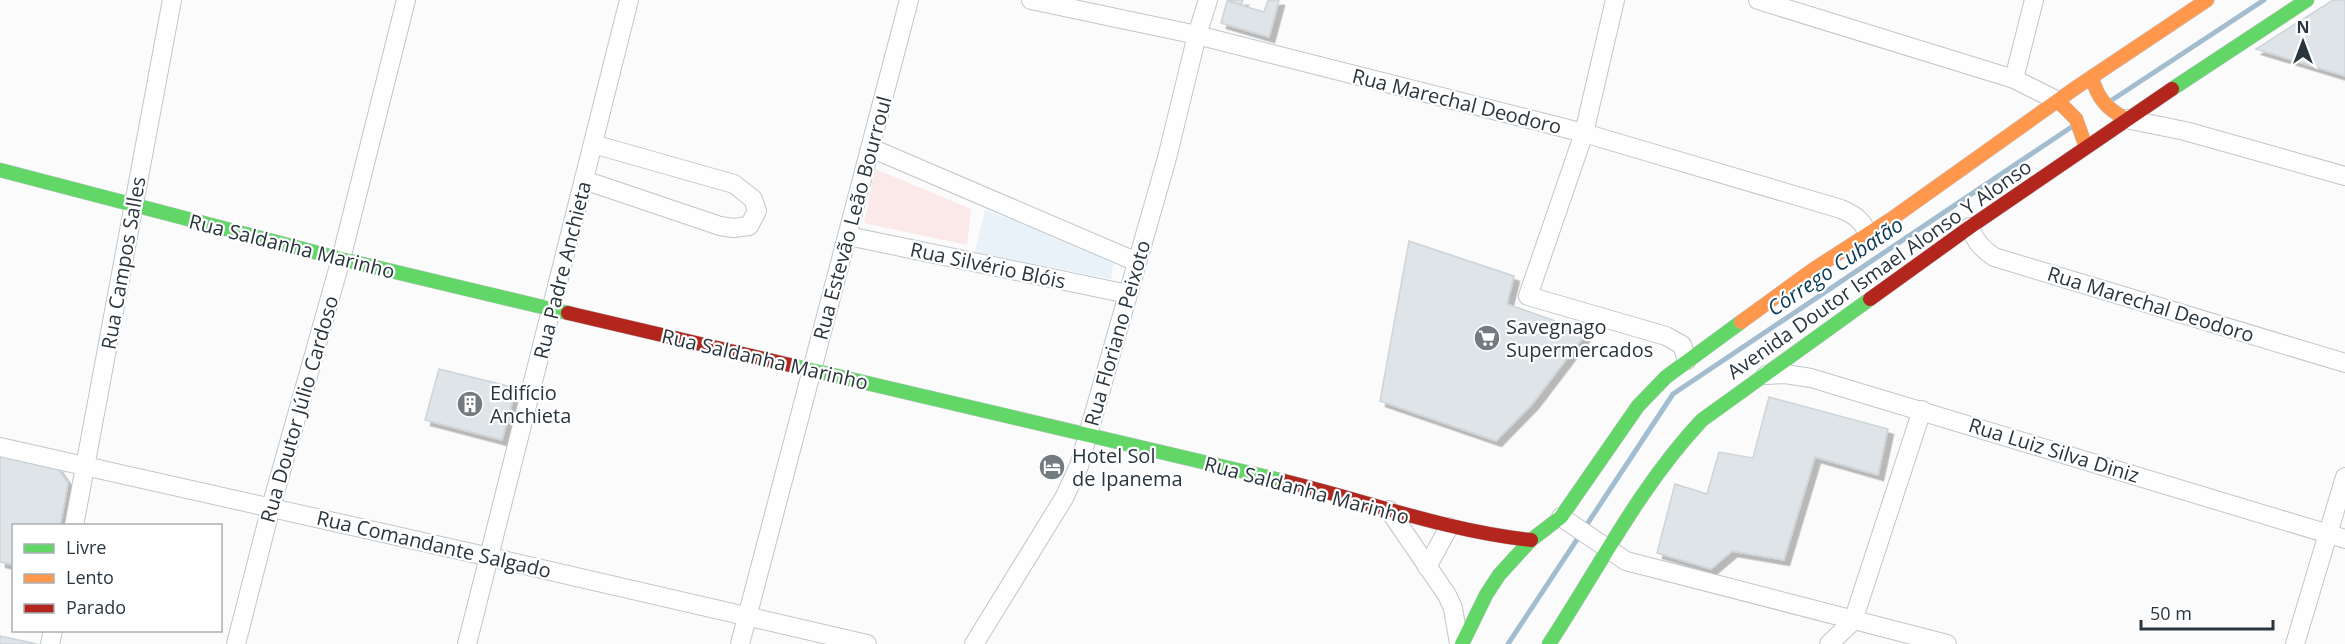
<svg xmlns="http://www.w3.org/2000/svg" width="2345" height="644" font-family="'Open Sans',sans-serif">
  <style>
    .built { fill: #e9f2f8 }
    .green { fill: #fbe8e8 }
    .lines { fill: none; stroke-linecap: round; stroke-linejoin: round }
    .stream { stroke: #a2bdd0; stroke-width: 5 }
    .building { fill: #dee4e8; stroke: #ced4d8; stroke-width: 1.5; filter: url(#shadow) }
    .street-casing { stroke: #c1c6ca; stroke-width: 20 }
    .fast-casing { stroke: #c1c6ca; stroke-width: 15 }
    .slow-casing { stroke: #c1c6ca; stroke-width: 15 }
    .jam-casing { stroke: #c1c6ca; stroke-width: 15 }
    .street { stroke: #fefefe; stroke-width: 18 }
    .fast { stroke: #63d668; stroke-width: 14 }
    .slow { stroke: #ff974d; stroke-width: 14 }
    .jam { stroke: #b3261e; stroke-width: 14 }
    .labels { text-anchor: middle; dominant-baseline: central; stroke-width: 4.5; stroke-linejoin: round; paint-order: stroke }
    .street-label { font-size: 20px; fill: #2a363e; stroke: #fff }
    .poi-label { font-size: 20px; fill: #2a363e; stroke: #fff; text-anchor: start }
    .water-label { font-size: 21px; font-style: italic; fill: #0a3a56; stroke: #fff }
  </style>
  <defs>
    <filter id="shadow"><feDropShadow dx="5.5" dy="5.5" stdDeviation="0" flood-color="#0004"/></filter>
  </defs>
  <rect width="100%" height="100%" fill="#fbfbfb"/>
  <path class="built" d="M985 210 1114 258 1111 279 975 252Z"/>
  <path class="green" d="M875 169 971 209 967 245 864 223Z"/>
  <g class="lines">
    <g class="stream">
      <path d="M2112 100 2264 0"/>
      <path d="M1508 644 1673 394 2070 128"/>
    </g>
  </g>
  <g class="building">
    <path d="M1228 0H1243L1241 5Z"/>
    <path d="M1268 0H1279L1269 37 1221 23 1227 1 1264 12Z"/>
    <path d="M2333 0H2345V76L2256 49Z"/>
    <path d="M1409 241 1514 276 1507 304 1587 332 1533 403 1496 441 1380 401Z"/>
    <path d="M439 369 516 388 502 440 425 420Z"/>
    <path d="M1769 397 1888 429 1878 475 1815 457 1784 560 1732 551 1711 569 1657 553 1675 484 1707 494 1719 452 1753 458Z"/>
    <path d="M0 455 57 467 68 483 60 526H14V565L0 562Z"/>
    <path d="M0 636 37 644H0Z"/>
  </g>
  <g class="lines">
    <defs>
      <g id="street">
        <path d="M1031 0 1197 35 1584 133 1841 209C1855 215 1862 220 1868 234"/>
        <path d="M1615 0 1584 133 1528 296 1666 336 1682 345 1687 360"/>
        <path d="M1758 0 2014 79 2058 101"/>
        <path d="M2014 79 2034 0"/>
        <path d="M2126 119 2185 131 2345 176"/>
        <path d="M871 148 1137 262"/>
        <path d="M584 180 720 226 733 228 749 226 757 211 753 199 734 184 593 144"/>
        <path d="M1970 227C1975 241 1982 249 1994 257L2345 363"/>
        <path d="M848 236 1128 294"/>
        <path d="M1766 375 1785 374 1811 378 2345 539"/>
        <path d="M0 447 490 557 867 644"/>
        <path d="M1389 510 1447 595 1453 608 1459 644"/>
        <path d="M1561 517 1626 561 1947 644"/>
        <path d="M74 526 172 0"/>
        <path d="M1427 567 1449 527"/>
        <path d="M50 644 53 630"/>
        <path d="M236 644 271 507 341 259 406 0"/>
        <path d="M467 644 629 0"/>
        <path d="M740 644 909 0"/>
        <path d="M974 644 1064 498 1079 466 1167 158 1197 35 1208 0"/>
        <path d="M1829 644 1853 621 1922 410"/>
        <path d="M2295 644 2345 477"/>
      </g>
      <g id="fast">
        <path d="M2172 89 2307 0"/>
        <path d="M0 170 341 259 568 313"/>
        <path d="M790 365 1284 481"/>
        <path d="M1462 644 1486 595 1499 575 1531 540 1561 517 1638 406 1666 377 1741 322"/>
        <path d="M1549 644C1599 568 1639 487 1702 420L1870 299"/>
      </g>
      <g id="slow">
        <path d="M2092 77C2097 98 2107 109 2126 119"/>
        <path d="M2058 101 2076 119 2086 147"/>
        <path d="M1741 322 1814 269 1890 220 2074 89 2207 0"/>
      </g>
      <g id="jam">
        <path d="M1870 299 1970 227 2172 89"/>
        <path d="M568 313 790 365"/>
        <path d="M1284 481C1367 501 1446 531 1531 540"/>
      </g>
    </defs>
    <use href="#street" class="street-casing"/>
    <use href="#fast" class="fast-casing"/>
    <use href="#slow" class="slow-casing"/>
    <use href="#jam" class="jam-casing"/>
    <use href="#street" class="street"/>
    <use href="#fast" class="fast"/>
    <use href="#slow" class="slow"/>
    <use href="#jam" class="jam"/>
  </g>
  <defs>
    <symbol id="supermarket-disc" viewBox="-11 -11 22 22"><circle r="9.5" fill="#737b80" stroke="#fff"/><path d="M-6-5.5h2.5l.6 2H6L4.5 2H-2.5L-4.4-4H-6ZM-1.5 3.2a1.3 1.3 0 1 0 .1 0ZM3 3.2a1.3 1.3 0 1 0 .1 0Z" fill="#fff"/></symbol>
    <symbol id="building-disc" viewBox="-11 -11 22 22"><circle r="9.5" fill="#737b80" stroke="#fff"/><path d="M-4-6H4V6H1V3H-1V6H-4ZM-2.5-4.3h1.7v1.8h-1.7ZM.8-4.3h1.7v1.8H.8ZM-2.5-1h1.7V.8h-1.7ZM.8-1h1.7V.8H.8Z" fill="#fff"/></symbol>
    <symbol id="hotel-disc" viewBox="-11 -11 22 22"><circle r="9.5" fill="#737b80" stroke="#fff"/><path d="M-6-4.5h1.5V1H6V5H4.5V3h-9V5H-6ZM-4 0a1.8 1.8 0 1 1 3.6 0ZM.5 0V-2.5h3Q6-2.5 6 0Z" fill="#fff"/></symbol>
  </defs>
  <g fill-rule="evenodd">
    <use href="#supermarket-disc" x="1472" y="323" width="30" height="30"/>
    <use href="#building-disc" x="455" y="389" width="30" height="30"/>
    <use href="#hotel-disc" x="1037" y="452" width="30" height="30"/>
  </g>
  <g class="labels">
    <g class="street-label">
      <text transform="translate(1457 101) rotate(14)">Rua Marechal Deodoro</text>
      <text transform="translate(852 218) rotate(-75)">Rua Estevão Leão Bourroul</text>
      <text transform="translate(292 246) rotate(14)">Rua Saldanha Marinho</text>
      <text transform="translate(123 263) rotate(-80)">Rua Campos Salles</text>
      <text transform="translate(988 265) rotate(12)">Rua Silvério Blóis</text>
      <text transform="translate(1879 269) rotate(-35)">Avenida Doutor Ismael Alonso Y Alonso</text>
      <text transform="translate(562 270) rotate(-76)">Rua Padre Anchieta</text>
      <text transform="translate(2151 304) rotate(17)">Rua Marechal Deodoro</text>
      <text transform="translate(1117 333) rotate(-74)">Rua Floriano Peixoto</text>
      <text transform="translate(765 359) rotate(13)">Rua Saldanha Marinho</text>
      <text transform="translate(299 409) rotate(-74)">Rua Doutor Júlio Cardoso</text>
      <text transform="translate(2054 450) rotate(17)">Rua Luiz Silva Diniz</text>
      <text transform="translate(1307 490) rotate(15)">Rua Saldanha Marinho</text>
      <text transform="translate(434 544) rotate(13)">Rua Comandante Salgado</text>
    </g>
    <g class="poi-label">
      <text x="1506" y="326">Savegnago<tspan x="1506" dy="23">Supermercados</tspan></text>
      <text x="490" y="392">Edifício<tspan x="490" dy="23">Anchieta</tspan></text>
      <text x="1072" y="455">Hotel Sol<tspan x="1072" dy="23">de Ipanema</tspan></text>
    </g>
    <g class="water-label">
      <text transform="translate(1835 266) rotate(-34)">Córrego Cubatão</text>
    </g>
  </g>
  <rect x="12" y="524" width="210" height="108" fill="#ffffff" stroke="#aaafb2" stroke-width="1.5"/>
  <rect x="24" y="544" width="30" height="9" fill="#63d668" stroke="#aaafb2" stroke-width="1.5"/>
  <text x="66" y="554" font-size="18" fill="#2a363e">Livre</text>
  <rect x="24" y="574" width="30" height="9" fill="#ff974d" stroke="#aaafb2" stroke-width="1.5"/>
  <text x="66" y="584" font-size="18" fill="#2a363e">Lento</text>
  <rect x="24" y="604" width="30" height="9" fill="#b3261e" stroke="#aaafb2" stroke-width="1.5"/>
  <text x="66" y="614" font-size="18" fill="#2a363e">Parado</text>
  <g transform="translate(2303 42)" stroke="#ffffff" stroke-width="4.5" paint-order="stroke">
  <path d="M0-4.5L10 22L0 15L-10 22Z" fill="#2a363e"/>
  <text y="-9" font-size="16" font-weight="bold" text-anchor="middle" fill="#2a363e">N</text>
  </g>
  <path d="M2141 620v9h132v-9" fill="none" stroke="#2a363e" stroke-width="3"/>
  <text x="2150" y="620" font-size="18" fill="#2a363e" stroke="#ffffff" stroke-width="4.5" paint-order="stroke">50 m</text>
</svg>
